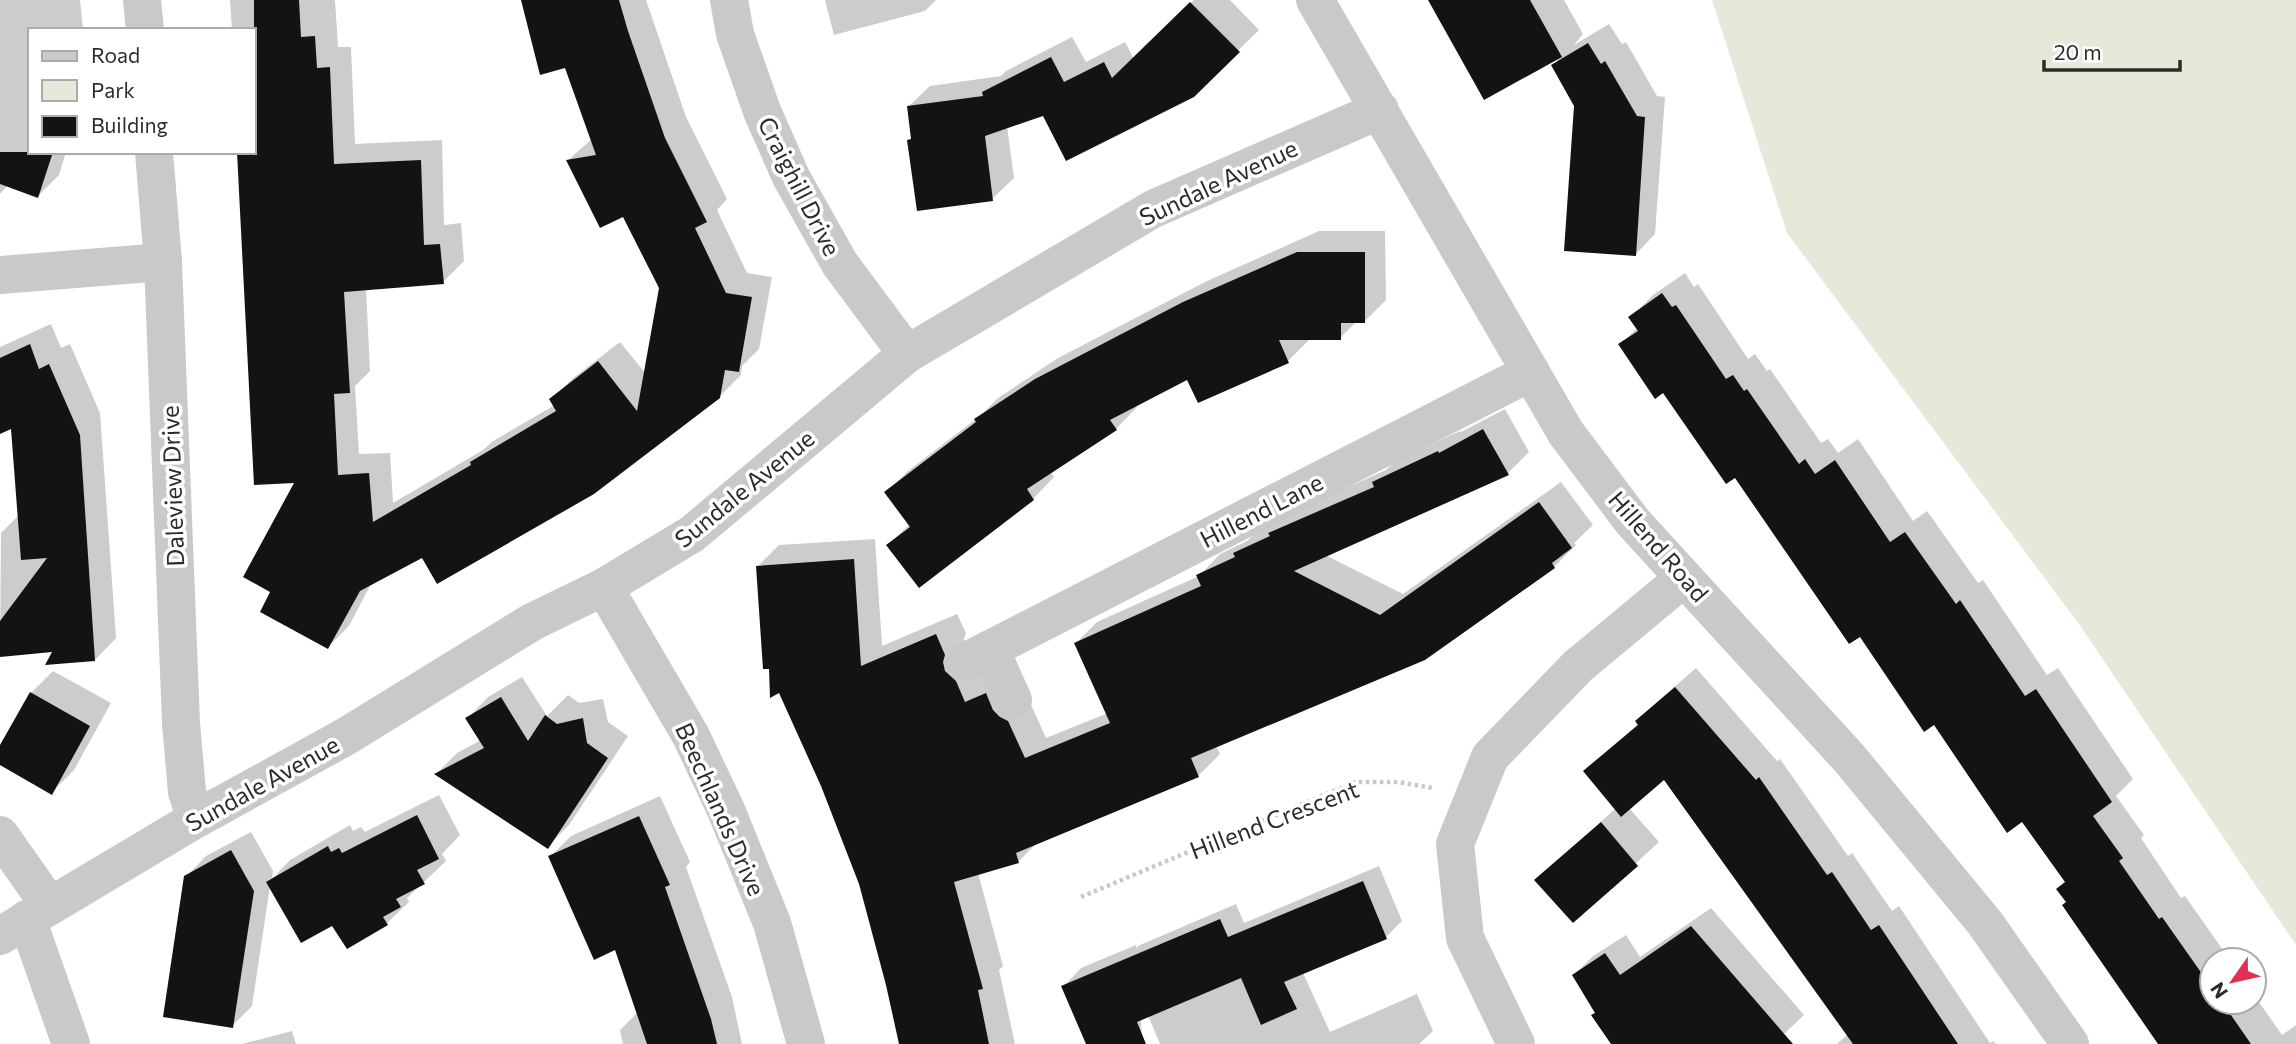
<svg xmlns="http://www.w3.org/2000/svg" width="2296" height="1044" font-family="Commissioner,sans-serif">
  <style>
    .green { fill: #e4e9d9 }
    .shadow { fill: #0003 }
    .building { fill: #131313 }
    .lines { fill: none; stroke-linecap: round; stroke-linejoin: round }
    .path { stroke: #c9c9c9; stroke-width: 4.5; stroke-dasharray: 3.5 3.5; stroke-linecap: butt }
    .minor { stroke: #c9c9c9; stroke-width: 38 }
    .labels { text-anchor: middle; dominant-baseline: central; stroke-width: 7; stroke-linejoin: round; paint-order: stroke }
    .street-label { font-size: 24px; fill: #2c2c2c; stroke: #fff }
  </style>
  <rect width="100%" height="100%" fill="#fff"/>
  <path class="green" d="M1712 0H2296V945L2079 624 1787 233Z"/>
  <g class="shadow">
    <path d="M0 0H80L83 30H30V152H66L59 175 38 196 8 185 0 194Z"/>
    <path d="M230 0H335L338 47H351L355 144 442 140 444 225 461 223 464 261 443 282 366 288 370 371 355 386 359 454 390 453 393 503 483 450 493 441 555 405 551 400 572 379 620 342 646 374 661 287 624 214 568 160 592 139 567 66 522 0H646L686 117 727 199 717 210 747 273 772 277 759 349 742 366 741 375 719 397 372 582 349 626 328 647 273 591 297 481 254 152V30H232Z"/>
    <path d="M825 0H936L925 11 834 35Z"/>
    <path d="M1194 0H1230L1259 30 1193 95 1044 113 1007 126 1014 178 992 199 909 140 913 137 908 107 930 86 1001 76 1006 71 1072 37 1086 62 1125 42 1134 59Z"/>
    <path d="M1430 0H1564L1583 34 1574 45 1609 24 1622 44 1626 42 1657 96 1665 97 1655 234 1635 255 1576 105 1553 66 1561 56Z"/>
    <path d="M1319 231H1385L1386 300 1365 321H1357L1340 338 1309 340 1288 361 1188 378 1135 405 1137 407 1116 429 1050 471 1054 477 1033 499 888 545 910 524 886 493 908 471 980 416 998 398 1058 358 1207 281Z"/>
    <path d="M1685 273 1694 287 1698 284 1748 359 1755 354 1767 371 1770 369 1821 443 1828 439 1838 453 1858 439 1913 521 1927 511 1978 583 1983 580 2047 675 2058 668 2133 779 2116 796 2144 835 2141 838 2181 898 2185 896 2230 960H2212V1002H2254V995L2282 1035 2296 1025V1044H2160L2068 901 2066 881 2022 820 1935 723 1860 634 1736 475 1663 391 1620 345 1638 327 1631 317 1653 295Z"/>
    <path d="M51 324 61 348 70 344 100 413 116 638 95 660 56 650 0 656 1 533 19 515 12 427 0 432V347Z"/>
    <path d="M1505 409 1529 452 1508 473 1325 555 1403 594 1561 482 1593 525 1574 543 1576 545 1554 567 1216 746 1220 754 1198 776 1037 843 1018 862 978 873 1003 966 999 970 1015 1044H901L861 884 822 785 770 667 758 566 779 545 875 539 882 646 957 614 966 633 964 639 966 650 1029 700 1046 738 1108 713 1076 643 1097 622 1199 576 1220 554 1247 541 1257 532 1292 512 1386 470 1395 461 1460 431 1461 432Z"/>
    <path d="M1696 668 1777 761 1780 759 1848 856 1852 853 1892 911 1899 906 1990 1043 1994 1041 1996 1044H1837L1848 1034 1664 778 1629 808 1659 842 1573 921 1537 880 1616 808 1585 771 1639 723 1637 721 1657 702Z"/>
    <path d="M53 671 111 703 74 770 52 792 0 763V749L31 693Z"/>
    <path d="M522 677 547 716 568 695 579 703 603 699 608 722 628 736 569 825 548 846 437 773 457 753 481 740 468 718 488 697Z"/>
    <path d="M439 795 460 835 442 854 446 861 407 898 409 902 387 923H333L270 886 252 1006 232 1026 186 877 206 856 251 832 273 871 272 879 290 860 350 825 353 831 361 827 365 832Z"/>
    <path d="M660 796 690 862 686 867 732 997 742 1044H623L620 1030 638 1012 616 948 550 857 571 836Z"/>
    <path d="M1379 866 1402 921 1386 937 1303 973 1330 1032 1417 994 1433 1031 1419 1044H1160L1140 996 1142 1044H1089L1064 986 1081 968 1136 945V948L1140 945 1236 904 1244 923Z"/>
    <path d="M1711 908 1804 1015 1784 1034 1770 1044H1613L1574 975 1593 956 1626 935 1640 957Z"/>
    <path d="M292 1031 296 1044H242Z"/>
  </g>
  <g class="building">
    <path d="M254 0H299L301 37 315 36 317 68 330 67 334 164 421 160 424 245 440 244 444 284 344 292 350 393 334 394 338 475 369 473 373 522 471 465 470 462 556 411 549 399 598 361 637 411 659 288 623 217 600 228 566 160 596 155 565 68 540 75 521 0H619L628 31 665 138 707 222 695 228 726 293 752 297 739 372 725 370 720 398 594 494 437 584 422 558 360 591 328 649 260 612 270 592 243 577 294 483 254 485 237 152H254Z"/>
    <path d="M1428 0H1530L1562 57 1484 100Z"/>
    <path d="M1190 2 1240 52 1194 97 1066 161 1043 116 985 136 993 201 917 211 907 140 911 139 907 106 983 96 982 92 1051 57 1064 82 1104 62 1112 78Z"/>
    <path d="M1588 43 1601 64 1605 61 1637 116 1645 117 1636 256 1564 251 1574 106 1551 65Z"/>
    <path d="M0 152H53L38 198 0 184Z"/>
    <path d="M1297 252H1365V323H1341V340H1279L1289 363 1198 403 1187 380 1110 420 1117 430 1027 489 1034 500 919 588 886 545 910 527 884 492 976 422 974 419 1035 379 1183 302Z"/>
    <path d="M1662 293 1672 307 1676 305 1726 379 1733 375 1744 391 1747 389 1799 464 1805 459 1815 474 1835 460 1890 542 1905 532 1956 604 1960 600 2025 696 2036 689 2112 802 2093 816 2123 858 2119 861 2159 919 2162 917 2212 988V1002H2222L2251 1044H2158L2062 905 2066 902 2056 889 2065 882 2022 822 2007 833 1934 725 1924 732 1860 637 1849 644 1735 478 1726 484 1663 393 1655 399 1618 344 1638 331 1628 317Z"/>
    <path d="M30 344 39 369 49 364 80 435 95 661 45 665 52 652 0 657V621L47 558 21 560 11 429 0 434V358Z"/>
    <path d="M1483 429 1509 475 1294 571 1380 615 1539 502 1572 548 1552 563 1555 568 1425 660 1191 758 1199 777 1016 853 1019 863 954 882 983 989 978 990 989 1044H899L886 985 859 884 821 786 779 693 770 698 769 669H763L756 566 854 559 861 666 936 634 945 655 943 662 945 671 956 681 965 702 986 693 993 710 1000 717 1008 721 1025 758 1110 723 1074 643 1201 586 1196 575 1235 557 1233 553 1270 536 1268 533 1374 487 1372 482 1438 451 1439 453Z"/>
    <path d="M1675 687 1756 780 1759 777 1827 875 1832 872 1871 930 1879 925 1958 1044H1853L1664 780 1621 817 1583 771 1638 725 1635 721Z"/>
    <path d="M30 692 90 726 52 795 0 765V745Z"/>
    <path d="M501 697 528 741 545 715 557 724 583 718 587 743 608 758 548 849 434 774 484 748 465 718Z"/>
    <path d="M417 815 439 859 417 870 425 884 396 899 401 907 383 917 388 925 347 949 332 926 301 943 266 882 328 846 331 852 339 848 342 853Z"/>
    <path d="M639 816 670 885 665 887 711 1019 717 1044H647L615 950 594 960 548 856Z"/>
    <path d="M1601 822 1638 866 1573 923 1534 880Z"/>
    <path d="M231 850 254 891 233 1028 163 1017 184 876Z"/>
    <path d="M1363 881 1387 939 1284 982 1297 1009 1261 1025 1241 978 1137 1022 1146 1044H1086L1061 986 1220 919 1228 937Z"/>
    <path d="M1691 926 1793 1044H1611L1591 1015 1595 1013 1572 975 1605 953 1620 975Z"/>
  </g>
  <g class="lines">
    <path class="path" d="M1081 897 1355 782H1398L1433 788"/>
    <g class="minor">
      <path d="M142 0 145 30"/>
      <path d="M729 0 735 34 762 111 791 177 840 264 907 354"/>
      <path d="M1315 0 1566 433 1633 522 1849 758 1985 923 2070 1044"/>
      <path d="M154 152 163 262 181 723 187 792 196 819"/>
      <path d="M0 275 163 262"/>
      <path d="M604 587 691 736 726 810 772 923 806 1044"/>
      <path d="M990 649 1013 700"/>
      <path d="M965 662 1531 372"/>
      <path d="M0 835 50 906"/>
      <path d="M27 919 71 1044"/>
      <path d="M0 936 196 819 345 737 532 622 604 587 692 534 907 354 1153 209 1380 110"/>
      <path d="M1516 1044 1465 938 1455 844 1490 757 1578 666 1684 578"/>
    </g>
  </g>
  <g class="labels">
    <g class="street-label">
      <text transform="translate(1218 182) rotate(-25)">Sundale Avenue</text>
      <text transform="translate(800 186) rotate(63)">Craighill Drive</text>
      <text transform="translate(172 486) rotate(-92)">Daleview Drive</text>
      <text transform="translate(744 488) rotate(-39)">Sundale Avenue</text>
      <text transform="translate(1261 510) rotate(-27)">Hillend Lane</text>
      <text transform="translate(1659 546) rotate(49)">Hillend Road</text>
      <text transform="translate(262 783) rotate(-29)">Sundale Avenue</text>
      <text transform="translate(721 809) rotate(66)">Beechlands Drive</text>
      <text transform="translate(1274 819) rotate(-21)">Hillend Crescent</text>
    </g>
  </g>
  <rect x="28" y="28" width="228" height="126" fill="#ffffff" stroke="#ababab" stroke-width="2"/>
  <rect x="42" y="51" width="35" height="10" fill="#c9c9c9" stroke="#ababab" stroke-width="2"/>
  <text x="91" y="63" font-size="21" fill="#2c2c2c">Road</text>
  <rect x="42" y="80" width="35" height="21" fill="#e4e9d9" stroke="#ababab" stroke-width="2"/>
  <text x="91" y="98" font-size="21" fill="#2c2c2c">Park</text>
  <rect x="42" y="116" width="35" height="21" fill="#131313" stroke="#ababab" stroke-width="2"/>
  <text x="91" y="133" font-size="21" fill="#2c2c2c">Building</text>
  <g transform="translate(2233 981) rotate(236)"><circle r="33" fill="#ffffff" stroke="#ababab" stroke-width="2"/>
  <path d="M0-5L12 26L0 18L-12 26Z" fill="#e03153"/>
  <text y="-10" font-size="19" font-weight="bold" text-anchor="middle" fill="#2c2c2c">N</text>
  </g>
  <path d="M2044 60v10h136v-10" fill="none" stroke="#2c2c2c" stroke-width="3.5"/>
  <text x="2054" y="60" font-size="21" fill="#2c2c2c" stroke="#ffffff" stroke-width="5" paint-order="stroke">20 m</text>
</svg>
